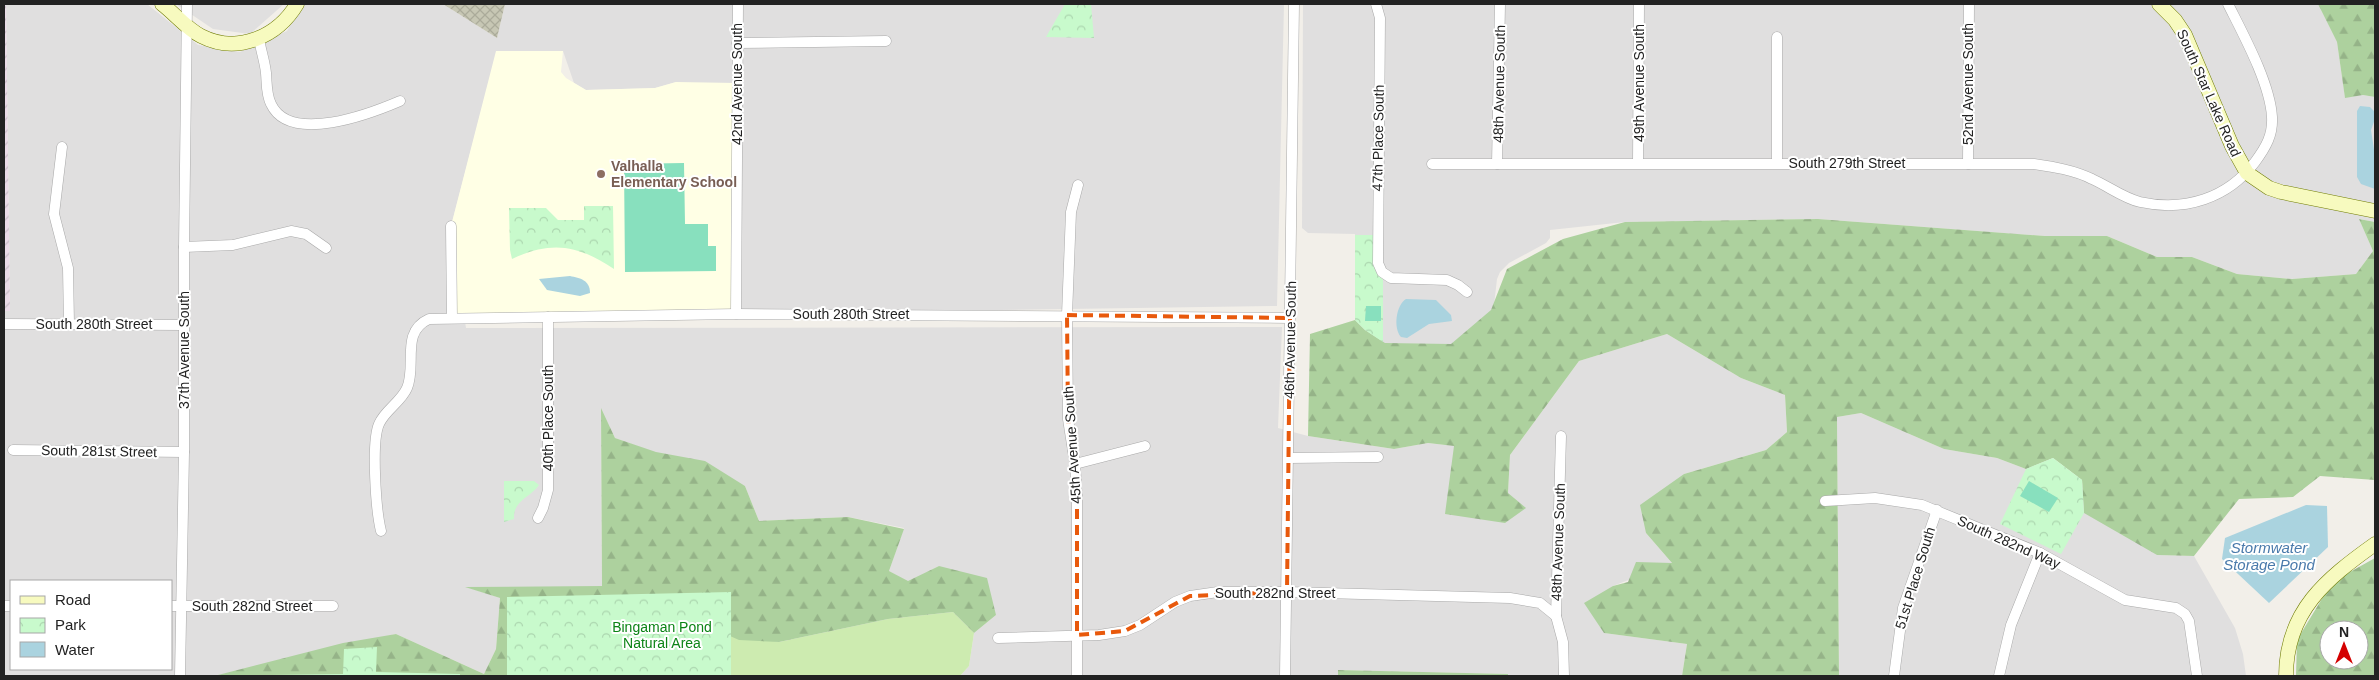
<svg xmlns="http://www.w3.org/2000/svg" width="2379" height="680" font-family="Arial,sans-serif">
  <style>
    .residential { fill: #e0dfdf; fill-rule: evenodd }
    .industrial { fill: url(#industrial-furrows) }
    .education { fill: #ffffe5 }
    .construction { fill: url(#construction-cross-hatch) }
    .grass { fill: #cdebb0 }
    .forest { fill: url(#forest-firs); fill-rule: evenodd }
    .park { fill: url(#park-crowns) }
    .pitch { fill: #88e0be }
    .water { fill: #aad3df }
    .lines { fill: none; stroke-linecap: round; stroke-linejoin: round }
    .street-casing { stroke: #a9a9a9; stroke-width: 11 }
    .secondary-casing { stroke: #707d05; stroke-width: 15 }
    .street { stroke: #fff; stroke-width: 10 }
    .secondary { stroke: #f7fabf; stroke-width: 14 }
    .marked { fill: none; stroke: #e8590c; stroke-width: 4; stroke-dasharray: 10 6; stroke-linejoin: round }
    .education-dot { fill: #8d6e63; stroke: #fff; stroke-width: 2 }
    .labels { text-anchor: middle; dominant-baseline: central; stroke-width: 4; stroke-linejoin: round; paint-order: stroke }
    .street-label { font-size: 14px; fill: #222; stroke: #fff }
    .education-label { font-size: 14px; font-weight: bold; fill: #785e54; stroke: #fff; text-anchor: start }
    .park-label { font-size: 14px; fill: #0c8416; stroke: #fff }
    .water-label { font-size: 15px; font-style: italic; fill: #4a7aab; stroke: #fff }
  </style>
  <defs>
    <pattern id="industrial-furrows" width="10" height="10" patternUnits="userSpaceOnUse" patternTransform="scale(1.25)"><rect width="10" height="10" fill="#ebdbe8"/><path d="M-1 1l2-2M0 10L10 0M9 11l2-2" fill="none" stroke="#c9bcc7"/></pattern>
    <pattern id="construction-cross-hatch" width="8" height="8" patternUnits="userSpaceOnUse" patternTransform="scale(1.25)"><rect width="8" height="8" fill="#c7c7b4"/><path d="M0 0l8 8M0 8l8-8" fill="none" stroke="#abab9a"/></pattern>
    <pattern id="forest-firs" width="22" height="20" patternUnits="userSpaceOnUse" patternTransform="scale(1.25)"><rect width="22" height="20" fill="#add19e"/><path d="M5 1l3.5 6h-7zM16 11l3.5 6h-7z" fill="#95b388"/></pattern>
    <pattern id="park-crowns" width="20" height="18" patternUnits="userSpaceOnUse" patternTransform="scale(1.25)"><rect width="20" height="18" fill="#c8facc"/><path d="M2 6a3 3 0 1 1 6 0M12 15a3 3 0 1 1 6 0" fill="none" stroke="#acd6af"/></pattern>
  </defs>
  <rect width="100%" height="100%" fill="#f2efe9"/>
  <g class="residential">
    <path d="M6 4H147L198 45 240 52 287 31 303 4H443L497 38 505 4H1284L1277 306 736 314 676 82 655 88 586 90 574 83 563 51H497L451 226 466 328 1282 327 1278 428 1308 436 1394 449 1428 443 1454 446 1508 493 1510 455 1579 361 1667 334 1741 378 1785 395 1787 432 1766 450 1684 474 1646 533 1672 563 1613 586 1604 633 1687 644 1682 676H1508V674L1338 670V676H960L969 666 974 633 996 615 939 566 908 582 889 571 904 528 848 517 759 521 745 486 615 438 601 409 602 587H467L500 598 496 649 484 674 396 634 214 676H4V311H10ZM11 581H171V669H11Z"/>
    <path d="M176 4H284L250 34 213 29Z"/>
    <path d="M1303 4H2318L2337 42 2345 97 2363 95 2375 97V222L2359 219 2373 251 2356 274 2292 279 2237 274 2192 257H2157L2107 236H2045L1818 219 1625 222 1550 230V238L1546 243 1509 263 1500 272 1497 279 1493 314 1452 349 1381 347 1355 320V234L1308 233 1302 228Z"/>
    <path d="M1861 413 1944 449 1997 458 2026 469 2053 458 2157 555 2194 556 2235 628 2243 654 2246 676H1839L1837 417Z"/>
  </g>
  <path class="industrial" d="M4 4H6L10 311H4Z"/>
  <path class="education" d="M496 51H563L561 72 566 78 586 90 655 88 676 82 737 83 736 314 452 318 451 226Z"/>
  <path class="construction" d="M443 4H505L497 38Z"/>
  <path class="grass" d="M953 612 974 633 969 666 960 676H582L712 628 779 642 888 619Z"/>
  <g class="forest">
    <path d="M2318 4H2375V97L2363 95 2345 98 2337 42Z"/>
    <path d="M1818 219 2045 236H2107L2157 257H2192L2237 274 2292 279 2356 274 2373 251 2359 219 2375 222V480L2320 476 2293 497 2239 499 2194 556 2157 555 2084 513 2082 480 2053 458 2026 469 1997 458 1944 449 1861 413 1837 417 1839 676H1682L1687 644 1604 633 1584 603 1613 586 1628 582 1636 562 1672 563 1646 533 1640 505 1684 474 1766 450 1787 432 1785 395 1741 378 1667 334 1579 361 1510 455 1508 493 1526 508 1505 523 1445 514 1454 446 1428 443 1394 449 1308 436 1310 334 1355 320 1365 330 1385 343 1451 344 1491 310 1507 269 1563 239 1625 222Z"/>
    <path d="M601 408 615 438 656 452 705 461 745 486 759 521 848 517 904 529 889 571 908 581 939 566 987 578 996 615 974 633 953 612 888 619 779 642 739 640 712 628 581 676H214L343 643 396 634 484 674 496 649 500 598 465 587 602 586Z"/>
    <path d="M2375 558V676H2296L2297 640 2332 582ZM2329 630H2359V660H2329Z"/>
    <path d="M1338 670 1508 674V676H1338Z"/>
  </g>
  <g class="park">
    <path d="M1065 4H1091L1094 38 1046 37Z"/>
    <path d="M584 206H613L614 269C578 245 552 240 512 259L510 250 509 208H546L558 220H584Z"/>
    <path d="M1355 235H1373L1377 272 1383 280V342L1365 330 1355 320Z"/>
    <path d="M2053 458 2082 480 2084 513 2061 554 2000 524 2026 469Z"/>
    <path d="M504 481H534L539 485C530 498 513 500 514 519L504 522Z"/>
    <path d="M731 592V676H507V597Z"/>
    <path d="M377 647 376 672 460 674V676H192L343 674 344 649Z"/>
  </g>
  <g class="pitch">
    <path d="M684 163 685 224H708V246H716V271L625 272 624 164Z"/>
    <path d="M1366 306H1381V321H1365Z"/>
    <path d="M2029 481 2058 498 2049 512 2020 496Z"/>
  </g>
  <g class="water">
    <path d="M2360 106 2370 107 2375 112V119L2371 130 2375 156V189L2361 184 2357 177V111Z"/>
    <path d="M570 276C580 278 590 280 590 293L580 296 547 290 539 279Z"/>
    <path d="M1406 299 1436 300 1451 315 1452 321 1429 324 1407 338 1401 337C1393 328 1396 305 1406 299Z"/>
    <path d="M2306 505 2327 506 2328 547 2269 603 2222 559 2225 538Z"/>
  </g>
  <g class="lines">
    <defs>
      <g id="street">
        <path d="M1376 4 1380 18 1378 263 1382 272 1391 278 1447 280 1458 285 1467 292"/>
        <path d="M259 39C261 51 265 62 266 73 267 84 266 94 271 104 290 145 372 113 400 101"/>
        <path d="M737 43 886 41"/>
        <path d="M62 147 54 214 68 268 69 324"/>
        <path d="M1638 163 1639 4"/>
        <path d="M1777 163V37"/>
        <path d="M1432 164H2034C2054 167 2074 170 2092 179 2108 186 2123 198 2140 202 2185 212 2228 198 2255 162 2266 147 2273 135 2272 117 2270 83 2243 34 2228 4"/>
        <path d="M1497 164 1500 4"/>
        <path d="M1968 164 1969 4"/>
        <path d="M451 226 452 318"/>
        <path d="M184 247 233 245 291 231 306 234 326 248"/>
        <path d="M736 314 738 4"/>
        <path d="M4 324 183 325"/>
        <path d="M1561 436 1556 616 1563 642 1564 676"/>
        <path d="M13 450 184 452"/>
        <path d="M1289 458 1378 457"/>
        <path d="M1075 464 1145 446"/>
        <path d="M1825 501 1875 498 1922 505 2040 553 2125 600 2176 608 2185 614 2189 621 2197 676"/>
        <path d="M538 518 543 508 548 490V317"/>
        <path d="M381 531C376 511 371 442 379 424 385 410 401 402 407 388 417 365 400 332 429 319L736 314 1290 318"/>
        <path d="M4 606H11"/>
        <path d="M171 606H333"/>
        <path d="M998 638 1099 635 1125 631 1140 625 1175 602 1190 596 1218 592H1287L1510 598 1540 603 1556 616"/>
        <path d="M180 676 184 452V247L187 4"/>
        <path d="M1077 676V496L1075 464 1068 419 1067 315 1071 212 1078 185"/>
        <path d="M1285 676 1294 4"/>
        <path d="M1894 676 1903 608 1937 510"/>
        <path d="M1999 676 2011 625 2040 553"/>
      </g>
      <g id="secondary">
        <path d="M162 4C175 14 187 29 201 36 238 55 278 36 297 4"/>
        <path d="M2159 4 2175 20 2185 35 2232 146 2247 173 2269 188 2281 192 2375 211"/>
        <path d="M2286 676C2286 611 2326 579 2375 544"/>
      </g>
    </defs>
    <use href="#street" class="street-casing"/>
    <use href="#secondary" class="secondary-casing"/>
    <use href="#street" class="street"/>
    <use href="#secondary" class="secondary"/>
  </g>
  <path class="marked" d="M1067 315 1290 318 1287 592 1190 596 1125 631 1077 635V496L1068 419Z"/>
  <circle class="education-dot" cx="601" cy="174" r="5"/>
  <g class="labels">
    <g class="street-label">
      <text transform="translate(1639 83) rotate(-90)">49th Avenue South</text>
      <text transform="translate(737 84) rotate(-90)">42nd Avenue South</text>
      <text transform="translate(1499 84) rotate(-89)">48th Avenue South</text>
      <text transform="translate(1968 84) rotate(-90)">52nd Avenue South</text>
      <text transform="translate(2209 93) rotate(66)">South Star Lake Road</text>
      <text transform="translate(1378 138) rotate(-89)">47th Place South</text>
      <text x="1847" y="163">South 279th Street</text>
      <text x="851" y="314">South 280th Street</text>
      <text x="94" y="324">South 280th Street</text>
      <text transform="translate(1290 340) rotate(-89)">46th Avenue South</text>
      <text transform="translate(184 350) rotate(-90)">37th Avenue South</text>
      <text transform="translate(548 418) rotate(-90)">40th Place South</text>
      <text transform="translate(1072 445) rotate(-94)">45th Avenue South</text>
      <text transform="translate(99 451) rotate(1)">South 281st Street</text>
      <text transform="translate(1558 542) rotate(-88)">48th Avenue South</text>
      <text transform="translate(2009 542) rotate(24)">South 282nd Way</text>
      <text transform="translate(1915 578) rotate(-73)">51st Place South</text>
      <text x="1275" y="593">South 282nd Street</text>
      <text x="252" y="606">South 282nd Street</text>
    </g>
    <g class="education-label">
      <text x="611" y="166">Valhalla<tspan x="611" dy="16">Elementary School</tspan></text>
    </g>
    <g class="park-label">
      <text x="662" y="627">Bingaman Pond<tspan x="662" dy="16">Natural Area</tspan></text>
    </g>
    <g class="water-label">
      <text x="2269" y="547">Stormwater<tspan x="2269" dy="17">Storage Pond</tspan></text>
    </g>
  </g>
  <rect width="2379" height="680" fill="none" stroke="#222222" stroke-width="10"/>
  <rect x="10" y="580" width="162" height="90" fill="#ffffff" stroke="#a7a7a7"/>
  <rect x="20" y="596" width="25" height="8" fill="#f7fabf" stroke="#a7a7a7"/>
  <text x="55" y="605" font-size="15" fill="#222222">Road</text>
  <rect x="20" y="618" width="25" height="15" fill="url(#park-crowns)" stroke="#a7a7a7"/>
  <text x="55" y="630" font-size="15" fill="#222222">Park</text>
  <rect x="20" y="642" width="25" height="15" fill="#aad3df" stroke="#a7a7a7"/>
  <text x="55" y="655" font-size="15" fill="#222222">Water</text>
  <g transform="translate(2344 645)"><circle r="24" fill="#ffffff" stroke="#a7a7a7"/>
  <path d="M0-4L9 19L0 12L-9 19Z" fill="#d40000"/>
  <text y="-8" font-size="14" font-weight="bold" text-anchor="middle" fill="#222222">N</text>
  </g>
</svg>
